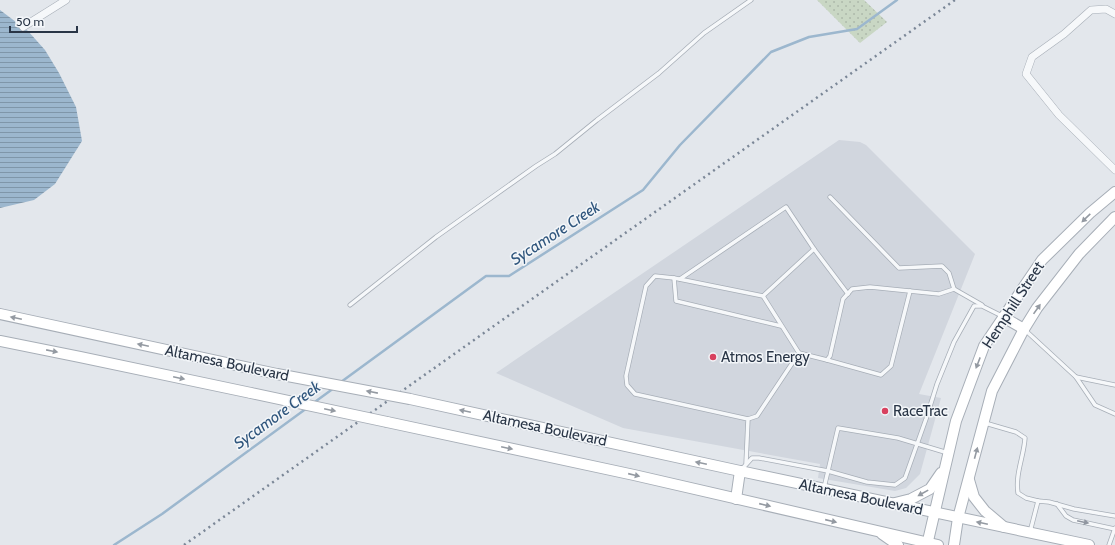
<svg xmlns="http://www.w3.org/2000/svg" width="1115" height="545" font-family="Cabin,sans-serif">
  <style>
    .built { fill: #d1d6de }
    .grass { fill: url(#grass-dots) }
    .water { fill: url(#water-rules) }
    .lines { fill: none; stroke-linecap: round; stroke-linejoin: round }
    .stream { stroke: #9cb7ce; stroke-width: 2.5 }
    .lane-casing { stroke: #a7aeb7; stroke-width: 5 }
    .street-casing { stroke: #a7aeb7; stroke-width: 8 }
    .secondary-casing { stroke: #a7aeb7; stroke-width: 12 }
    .lane { stroke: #f6f8fa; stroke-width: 3.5 }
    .street { stroke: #f6f8fa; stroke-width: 7 }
    .secondary { stroke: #fff; stroke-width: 10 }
    .rail { stroke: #7b8797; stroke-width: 2.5; stroke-dasharray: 2 4; stroke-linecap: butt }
    .secondary-bridge-casing { stroke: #a7aeb7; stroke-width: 12; stroke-linecap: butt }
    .secondary-bridge { stroke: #fff; stroke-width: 10 }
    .oneway { fill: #949aa2 }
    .oneway2 { fill: #9096a0 }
    .poi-dot { fill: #d8415f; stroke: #f3f6f9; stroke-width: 1.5 }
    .labels { text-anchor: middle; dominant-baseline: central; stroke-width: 3; stroke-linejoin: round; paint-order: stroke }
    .street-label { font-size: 15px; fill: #293546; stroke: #f3f6f9 }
    .poi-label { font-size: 15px; fill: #293546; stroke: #f3f6f9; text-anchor: start }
    .water-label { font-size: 16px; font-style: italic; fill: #30567d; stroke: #f3f6f9 }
  </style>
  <defs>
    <pattern id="grass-dots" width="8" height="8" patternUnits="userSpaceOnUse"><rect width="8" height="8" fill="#c9d7c4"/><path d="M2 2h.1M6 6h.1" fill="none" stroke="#adb9aa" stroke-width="1.8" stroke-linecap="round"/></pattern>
    <pattern id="water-rules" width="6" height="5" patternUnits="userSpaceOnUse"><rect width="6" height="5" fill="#9cb7ce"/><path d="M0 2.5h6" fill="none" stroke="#7f96a9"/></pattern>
  </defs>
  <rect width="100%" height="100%" fill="#e3e7ec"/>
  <path class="built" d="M839 140 860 142 866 145 975 254 919 394 941 398 920 474 906 488 895 491 818 478 820 464 623 428 496 373Z"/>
  <path class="grass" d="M817 0H864L887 22 860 43Z"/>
  <path class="water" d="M0 10 28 31 45 50 59 73 76 107 82 141 55 184 34 200 0 208Z"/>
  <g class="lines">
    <g class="stream">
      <path d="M341 382 486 276H509L643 190 680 145 771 52 809 37 857 29 897 0"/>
      <path d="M312 404 334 388"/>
      <path d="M114 545 162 514 307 408"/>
    </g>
    <defs>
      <g id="lane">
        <path d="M830 197 899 268 942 266 949 273 954 289"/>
        <path d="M674 278 676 301 781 326"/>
        <path d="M680 279 786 207 814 249"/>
        <path d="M763 296 814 249 848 294"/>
        <path d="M350 305 436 237 536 166 555 154 597 120 659 73 704 33 751 0"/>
        <path d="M1025 330 1076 377 1115 385"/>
        <path d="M799 353 827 360 830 356 843 299 852 289 870 287 939 294 954 289 982 305"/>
        <path d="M827 360 881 375 891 366 910 291"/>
        <path d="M1076 377 1095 405 1115 414"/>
        <path d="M985 423 1016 432 1025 438C1024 456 1015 474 1018 493L1026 498 1038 501"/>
        <path d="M746 463 748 419 635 394 627 385 626 376 646 286 655 276 674 278 763 296 799 353 757 416 748 419"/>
        <path d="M741 470 752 458H759L828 471 867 482 895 485 905 478 926 419 937 384 954 342 974 306H982L1002 316"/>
        <path d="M824 488 838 428 898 438 948 453"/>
        <path d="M1057 504 1066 516 1073 520 1115 529"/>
        <path d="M1030 532 1038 501 1049 502 1074 509 1115 516"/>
        <path d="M1109 545 1115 528"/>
      </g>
      <g id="street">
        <path d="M1115 14 1106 9 1091 10 1064 34 1032 57 1026 74 1059 115 1115 170"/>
        <path d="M23 27 66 0"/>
      </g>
      <g id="secondary">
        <path d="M0 314 277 374"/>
        <path d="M1003 317 1024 329"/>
        <path d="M0 341 80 357 251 393"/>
        <path d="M410 399 740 471 1089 545"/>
        <path d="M387 422 634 475 938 545"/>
        <path d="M969 480 974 497 985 511 1004 527"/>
        <path d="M736 499 740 471"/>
        <path d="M895 503 911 499 930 489 941 473"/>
        <path d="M882 534 898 545"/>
        <path d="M927 545 956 421 984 346 1042 260 1090 213 1115 192"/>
        <path d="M954 545 958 518 992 391 1024 329 1037 308 1079 254 1115 217"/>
      </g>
    </defs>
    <use href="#lane" class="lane-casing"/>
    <use href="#street" class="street-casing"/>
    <use href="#secondary" class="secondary-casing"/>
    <use href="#lane" class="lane"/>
    <use href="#street" class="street"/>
    <use href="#secondary" class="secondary"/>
    <path class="rail" d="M184 545 955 0"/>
    <defs>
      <g id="secondary-bridge">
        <path d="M277 374 410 399"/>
        <path d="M251 393 387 422"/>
      </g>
    </defs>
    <use href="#secondary-bridge" class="secondary-bridge-casing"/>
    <use href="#secondary-bridge" class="secondary-bridge"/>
  </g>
  <defs><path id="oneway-solid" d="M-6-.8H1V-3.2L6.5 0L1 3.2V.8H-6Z"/></defs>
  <g class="oneway">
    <use href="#oneway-solid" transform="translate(1086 218) rotate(136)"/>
    <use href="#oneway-solid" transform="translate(1037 309) rotate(-55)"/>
    <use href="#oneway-solid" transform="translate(16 318) rotate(-168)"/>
    <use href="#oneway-solid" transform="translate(143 345) rotate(-168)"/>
    <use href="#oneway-solid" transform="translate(52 351) rotate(11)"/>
    <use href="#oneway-solid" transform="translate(978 363) rotate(111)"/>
    <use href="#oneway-solid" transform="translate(179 378) rotate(12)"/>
    <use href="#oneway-solid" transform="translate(372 392) rotate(-169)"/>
    <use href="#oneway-solid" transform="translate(330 410) rotate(12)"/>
    <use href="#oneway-solid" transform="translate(465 411) rotate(-168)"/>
    <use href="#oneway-solid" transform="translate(507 448) rotate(12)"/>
    <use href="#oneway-solid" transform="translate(976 453) rotate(-75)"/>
    <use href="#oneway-solid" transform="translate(701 463) rotate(-168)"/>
    <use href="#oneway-solid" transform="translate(634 475) rotate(13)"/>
    <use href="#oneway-solid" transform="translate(923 493) rotate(151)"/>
    <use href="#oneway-solid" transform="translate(765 505) rotate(13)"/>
    <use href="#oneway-solid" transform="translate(831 521) rotate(13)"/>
    <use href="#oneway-solid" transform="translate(982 523) rotate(-168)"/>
  </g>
  <use class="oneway2" href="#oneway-solid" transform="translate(1083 522) rotate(12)"/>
  <g class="poi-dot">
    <circle cx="713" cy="357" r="4"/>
    <circle cx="885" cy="411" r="4"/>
  </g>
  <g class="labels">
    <g class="street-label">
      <text transform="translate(1013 305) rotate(-57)">Hemphill Street</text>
      <text transform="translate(227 363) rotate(12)">Altamesa Boulevard</text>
      <text transform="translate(545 428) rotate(12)">Altamesa Boulevard</text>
      <text transform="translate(861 497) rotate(12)">Altamesa Boulevard</text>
    </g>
    <g class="poi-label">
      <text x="721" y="357">Atmos Energy</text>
      <text x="893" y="411">RaceTrac</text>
    </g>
    <g class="water-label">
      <text transform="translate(555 233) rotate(-33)">Sycamore Creek</text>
      <text transform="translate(277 415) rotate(-36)">Sycamore Creek</text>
    </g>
  </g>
  <path d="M10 26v6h67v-6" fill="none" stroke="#293546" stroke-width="2"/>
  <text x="16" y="26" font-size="12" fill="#293546" stroke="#f3f6f9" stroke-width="3" paint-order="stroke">50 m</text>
</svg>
